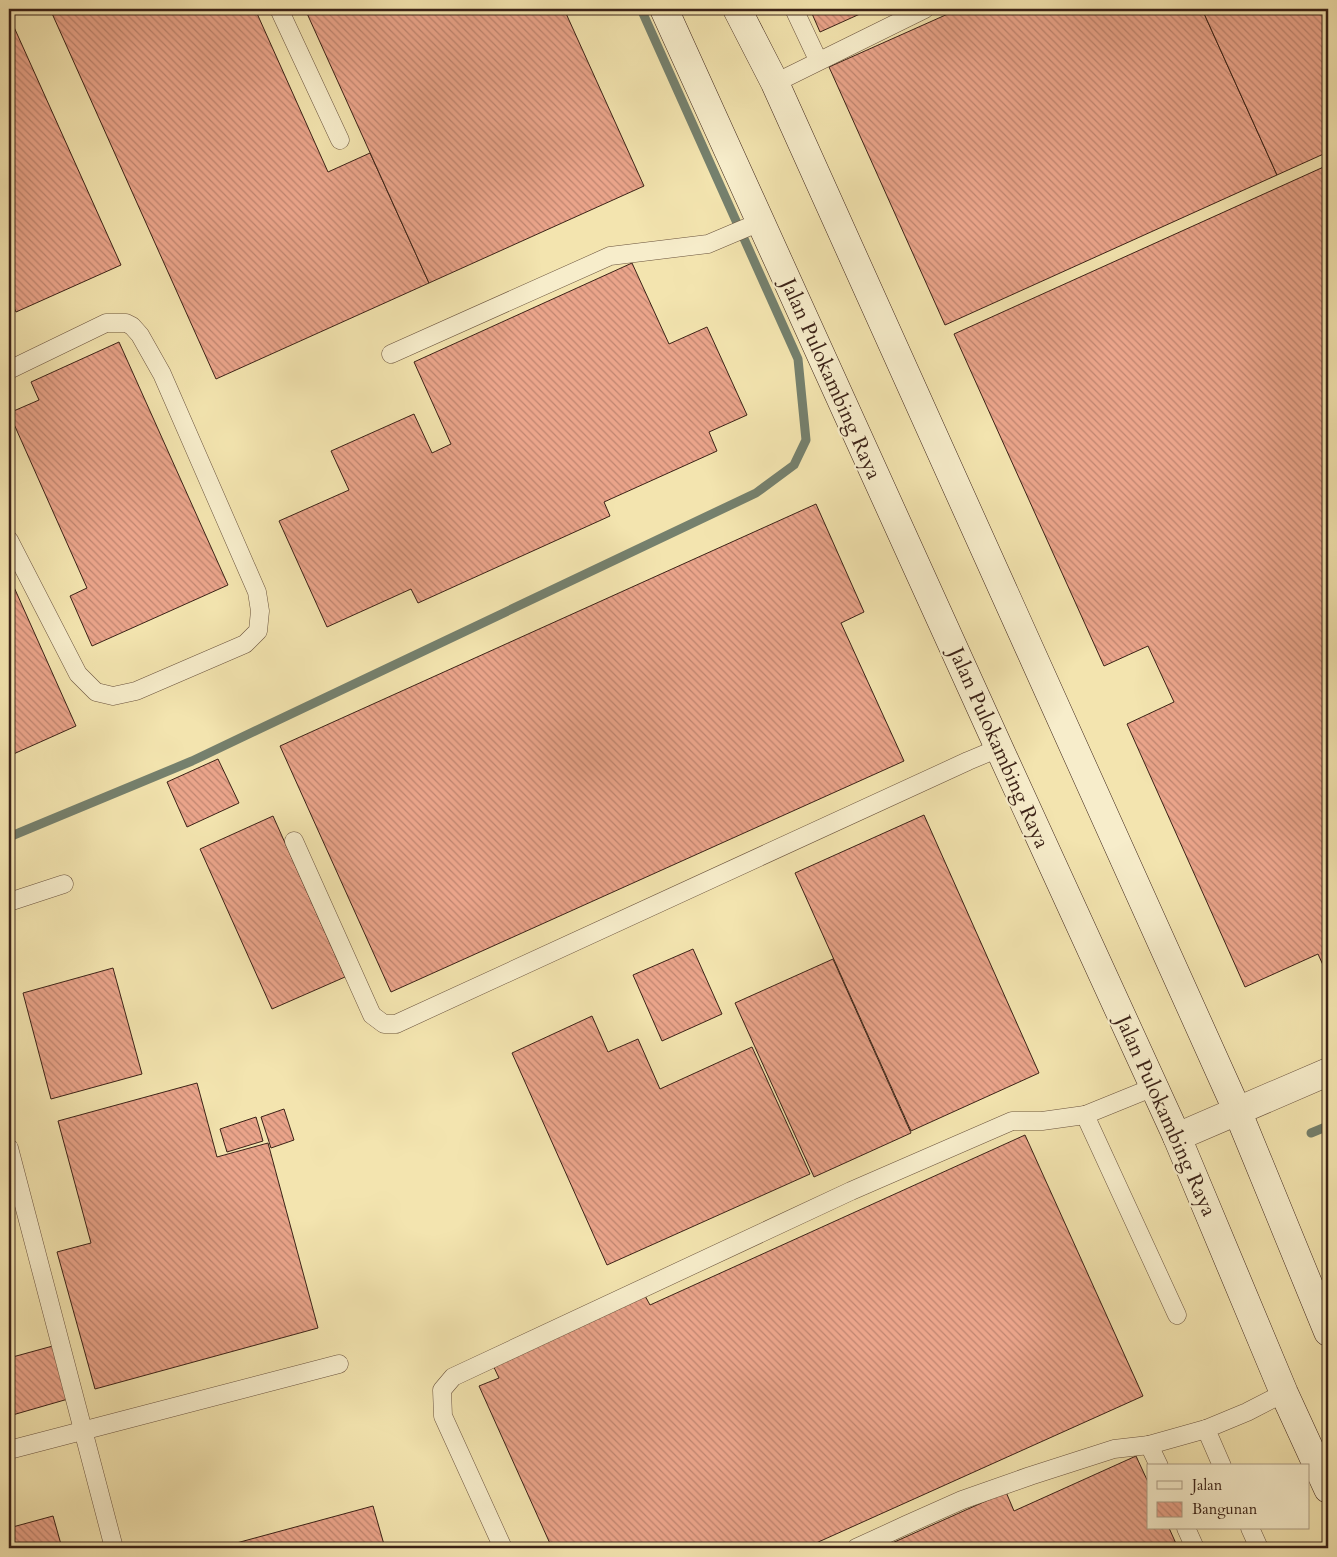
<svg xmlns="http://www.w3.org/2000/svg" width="1337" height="1557" font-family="Cardo,serif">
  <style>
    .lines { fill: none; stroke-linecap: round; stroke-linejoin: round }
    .stream { stroke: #75806d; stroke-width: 9 }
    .building { fill: url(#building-back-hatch); stroke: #3b2217 }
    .lane-casing { stroke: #69523d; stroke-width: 19 }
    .street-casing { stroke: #69523d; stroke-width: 29 }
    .secondary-casing { stroke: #3b2217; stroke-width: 29 }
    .lane { stroke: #f7edcb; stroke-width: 18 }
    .street { stroke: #f7edcb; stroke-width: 28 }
    .secondary { stroke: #f7edcb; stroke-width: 28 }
    .labels { text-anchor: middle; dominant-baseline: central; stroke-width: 4.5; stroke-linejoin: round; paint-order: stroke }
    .street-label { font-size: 21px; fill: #3b2217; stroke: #f7edcb }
  </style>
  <defs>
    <pattern id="building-back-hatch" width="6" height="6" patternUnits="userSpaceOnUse" patternTransform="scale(1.25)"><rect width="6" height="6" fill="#eaa48a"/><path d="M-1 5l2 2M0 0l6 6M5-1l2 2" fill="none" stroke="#bf8570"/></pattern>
  </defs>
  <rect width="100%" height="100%" fill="#f3e4af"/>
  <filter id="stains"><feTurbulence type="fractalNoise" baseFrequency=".004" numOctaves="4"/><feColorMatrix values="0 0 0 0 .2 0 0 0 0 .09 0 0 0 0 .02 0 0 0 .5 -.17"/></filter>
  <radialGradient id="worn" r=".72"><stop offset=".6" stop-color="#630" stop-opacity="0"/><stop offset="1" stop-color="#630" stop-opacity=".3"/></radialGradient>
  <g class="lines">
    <g class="stream">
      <path d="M9 837 192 761 756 493 794 465 806 440 798 359 641 9"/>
      <path d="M1311 1133 1328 1126"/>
    </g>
  </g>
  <g class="building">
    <path d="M50 9H255L328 172 370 153 429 283 216 379Z"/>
    <path d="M305 9H564L644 186 429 283Z"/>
    <path d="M810 9H871L820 32Z"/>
    <path d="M959 9H1202L1277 175 945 325 829 67Z"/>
    <path d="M1202 9H1328V152L1277 175Z"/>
    <path d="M9 16 121 265 16 312 9 296Z"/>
    <path d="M1328 165V976L1318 954 1245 987 1127 724 1174 702 1148 646 1104 666 954 334Z"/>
    <path d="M632 263 669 344 707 327 747 415 709 432 717 451 604 502 610 516 418 603 411 589 327 627 279 521 349 490 331 451 414 414 432 453 451 444 414 362Z"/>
    <path d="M119 342 228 585 92 646 70 596 87 588 9 413 39 400 31 382Z"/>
    <path d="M816 504 864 612 841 623 904 761 391 992 280 746Z"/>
    <path d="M9 576 76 726 9 756Z"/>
    <path d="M218 759 239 803 187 827 167 782Z"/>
    <path d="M924 815 1039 1073 911 1131 795 873Z"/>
    <path d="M273 816 345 977 272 1009 200 849Z"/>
    <path d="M693 949 722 1014 662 1041 633 975Z"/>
    <path d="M833 959 911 1133 814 1177 735 1003Z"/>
    <path d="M113 968 142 1074 51 1099 23 993Z"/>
    <path d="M592 1016 608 1052 638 1039 660 1089 752 1047 810 1174 607 1265 512 1053Z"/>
    <path d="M197 1083 217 1157 268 1143 318 1328 95 1389 57 1252 91 1243 58 1121Z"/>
    <path d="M284 1109 294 1140 271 1148 261 1117Z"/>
    <path d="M256 1117 263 1141 227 1152 220 1129Z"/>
    <path d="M1025 1135 1143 1396 805 1548H552L479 1386 499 1378 491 1361 643 1292 650 1305Z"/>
    <path d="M60 1344 75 1397 9 1416V1358Z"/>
    <path d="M1136 1456 1148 1482V1528H1169L1178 1548H881L1006 1492 1014 1511Z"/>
    <path d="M373 1506 385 1548H218Z"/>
    <path d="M53 1516 62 1548H9V1528Z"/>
  </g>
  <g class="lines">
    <defs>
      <g id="lane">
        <path d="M279 9 340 140"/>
        <path d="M794 9 818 60"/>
        <path d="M775 83 925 9"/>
        <path d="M391 354 610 256 708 244 760 222"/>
        <path d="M9 370 106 323H126L132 326 140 335 162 374 257 592 260 611 258 631 245 644 136 691 113 696 96 692 78 674 9 540"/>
        <path d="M294 841 372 1015 384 1024H396L968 761 999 748"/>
        <path d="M9 902 64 884"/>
        <path d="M1154 1087 1085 1115 1177 1315"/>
        <path d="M9 1148 114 1548"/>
        <path d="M9 1450 339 1364"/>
        <path d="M1159 1466 1149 1445 1206 1429"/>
        <path d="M1222 1466 1206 1429 1247 1412 1284 1393"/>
        <path d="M1186 1528 1195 1548"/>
        <path d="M1250 1528 1259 1548"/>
        <path d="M503 1548 443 1416 442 1390 453 1377 851 1191 1012 1121H1042L1085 1115"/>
        <path d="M856 1548 906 1525 962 1500 1030 1476 1114 1449 1149 1445"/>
      </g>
      <path id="street" d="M1177 1137 1328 1072"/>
      <g id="secondary">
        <path d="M664 9 999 748 1177 1137 1284 1393 1328 1489"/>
        <path d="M737 9 775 83 1237 1110 1328 1332"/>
      </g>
    </defs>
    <use href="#lane" class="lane-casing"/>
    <use href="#street" class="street-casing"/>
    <use href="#secondary" class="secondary-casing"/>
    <use href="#lane" class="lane"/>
    <use href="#street" class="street"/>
    <use href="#secondary" class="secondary"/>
  </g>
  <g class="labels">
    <g class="street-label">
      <text transform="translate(831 379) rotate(66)">Jalan Pulokambing Raya</text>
      <text transform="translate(999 748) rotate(66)">Jalan Pulokambing Raya</text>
      <text transform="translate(1166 1116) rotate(66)">Jalan Pulokambing Raya</text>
    </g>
  </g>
  <rect width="1337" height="1557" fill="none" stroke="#f3e4af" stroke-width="30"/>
  <rect x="10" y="10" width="1317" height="1537" fill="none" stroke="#3b2217" stroke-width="2.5"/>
  <rect x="15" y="15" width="1307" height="1527" fill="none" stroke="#3b2217"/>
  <rect x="1147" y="1464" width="162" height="65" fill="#f7edcb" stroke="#ac9c83"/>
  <rect x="1157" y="1481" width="25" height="8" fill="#f7edcb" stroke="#ac9c83"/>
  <text x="1192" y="1490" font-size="15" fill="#3b2217">Jalan</text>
  <rect x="1157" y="1502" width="25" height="15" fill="url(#building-back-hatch)" stroke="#ac9c83"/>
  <text x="1192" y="1514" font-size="15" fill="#3b2217">Bangunan</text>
  <rect width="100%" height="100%" filter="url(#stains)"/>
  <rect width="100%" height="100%" fill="url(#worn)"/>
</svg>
